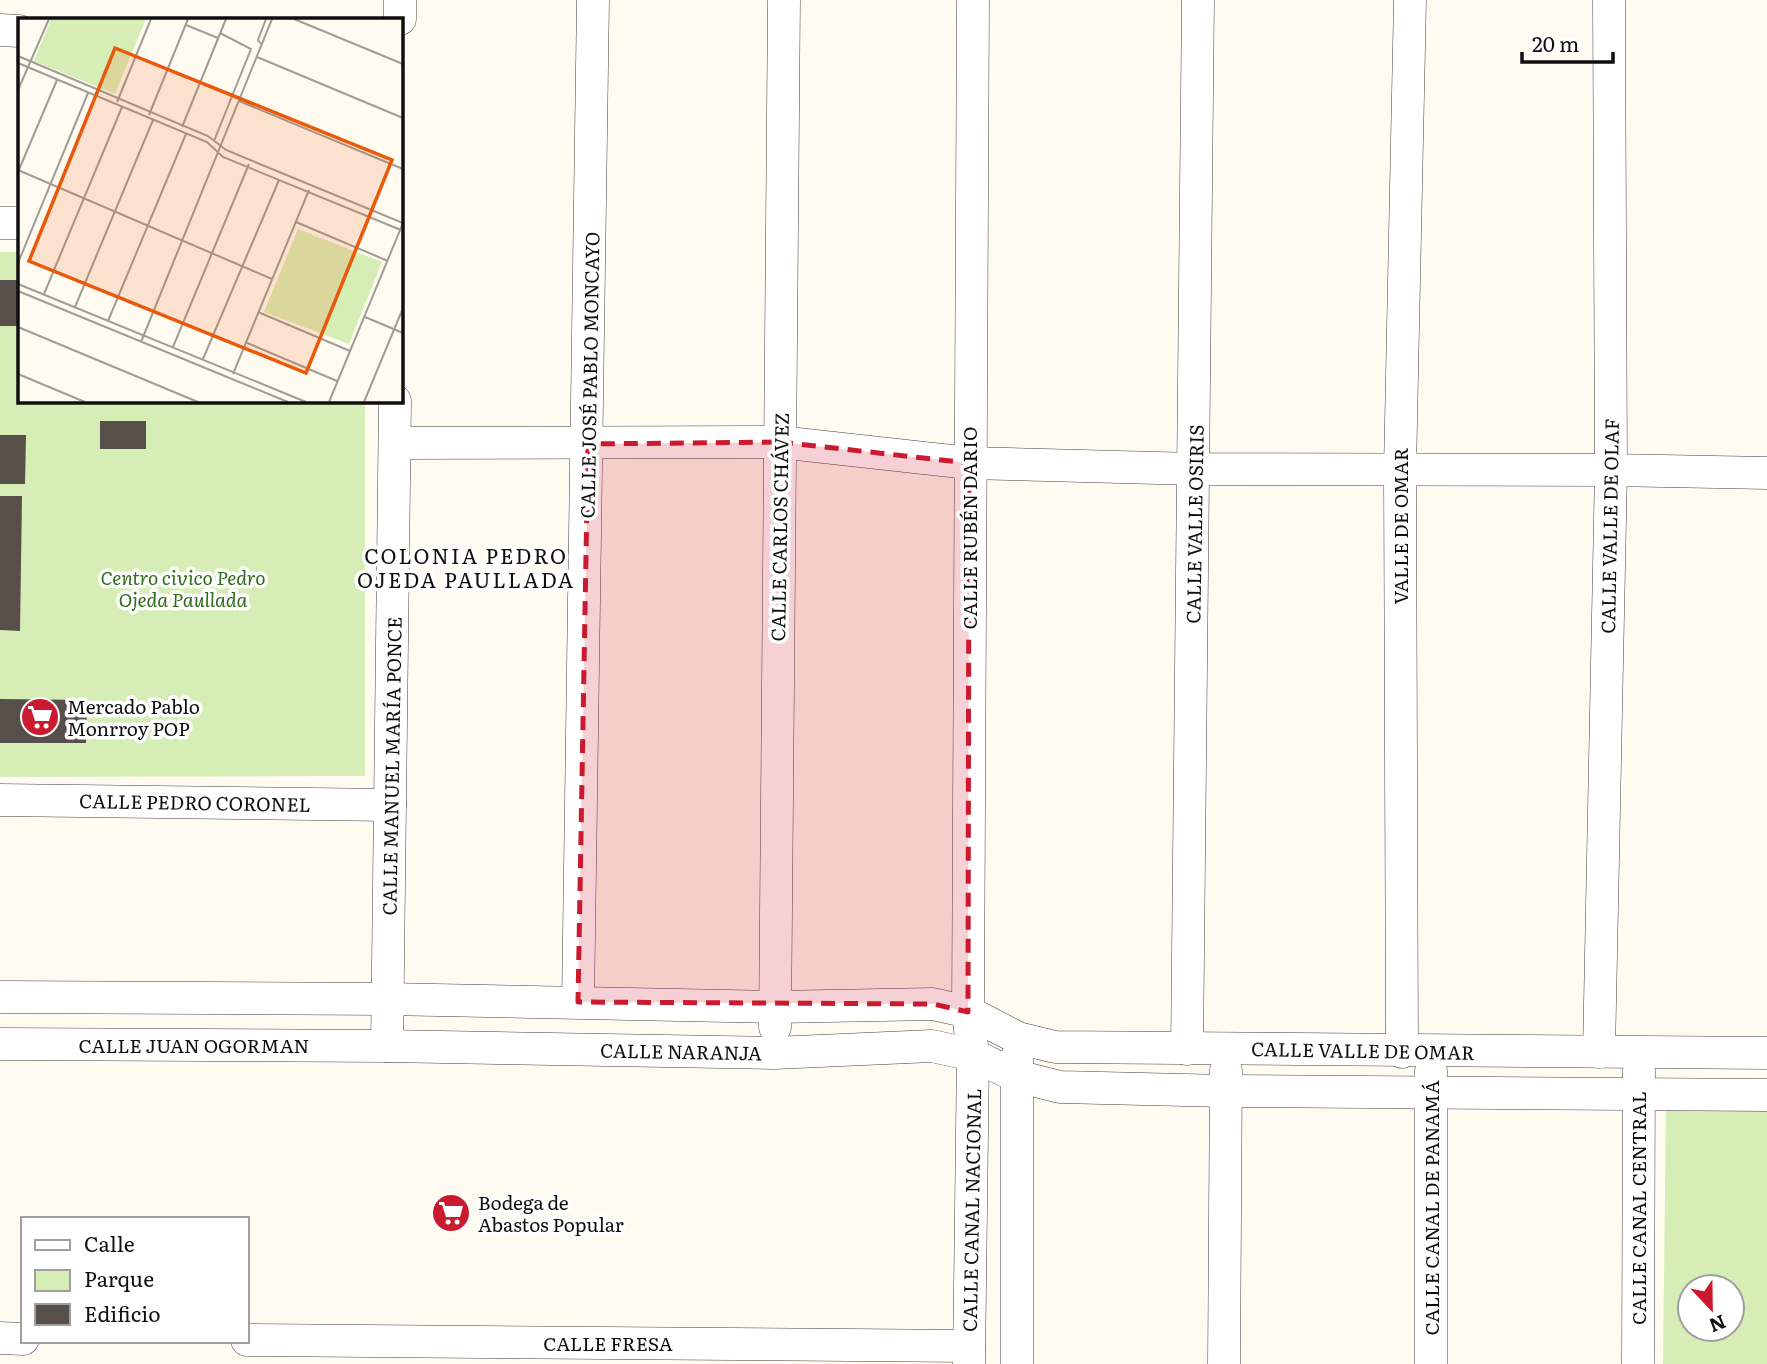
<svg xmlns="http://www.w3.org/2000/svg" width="1767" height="1364" font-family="Literata,serif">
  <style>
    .green { fill: #d7edb6; fill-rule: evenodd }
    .building { fill: #584e4a }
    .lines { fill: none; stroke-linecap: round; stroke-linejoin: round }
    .street-casing { stroke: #424242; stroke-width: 33 }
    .street { stroke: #fff; stroke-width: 32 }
    .marked { fill: #cb1a2f; fill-opacity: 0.2; stroke: #cb1a2f; stroke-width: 5; stroke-dasharray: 14 9; stroke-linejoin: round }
    .labels { text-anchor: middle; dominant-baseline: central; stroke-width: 7; stroke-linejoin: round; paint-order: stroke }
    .street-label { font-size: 19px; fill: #0f0f0f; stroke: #fff }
    .park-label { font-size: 19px; font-style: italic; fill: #306c19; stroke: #fff }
    .poi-label { font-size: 19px; fill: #0f0f0f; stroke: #fff; text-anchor: start }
    .neighbourhood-label { font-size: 21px; letter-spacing: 2px; fill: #0f0f0f; stroke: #fff }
    .inset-road { fill: none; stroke: #9f9d96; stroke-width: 2 }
    .view { fill: #e8590c; fill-opacity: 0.15; stroke: #e8590c; stroke-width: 3.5 }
    .inset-edge { fill: none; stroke: #0f0f0f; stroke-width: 3.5 }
  </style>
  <rect width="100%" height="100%" fill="#fffbf0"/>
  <g class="green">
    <path d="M0 252H19V401H365V776L0 777Z"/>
    <path d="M1666 1106 1767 1107V1364H1663ZM1690 1287H1732V1329H1690Z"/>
  </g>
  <g class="building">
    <rect x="0" y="280" width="19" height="46"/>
    <rect x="100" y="421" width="46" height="28"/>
    <path d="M0 435H26L25 484H0Z"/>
    <path d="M0 496H22L20 631 0 630Z"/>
    <path d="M0 699 87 700 86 743H0Z"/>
  </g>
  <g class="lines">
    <defs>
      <g id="street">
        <path d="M400 19V0"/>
        <path d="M0 30 19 31"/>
        <path d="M0 223H19"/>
        <path d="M395 443 779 442 969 463 1195 469 1611 470 1767 473"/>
        <path d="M0 800 390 805"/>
        <path d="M0 997 387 999 775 1007 933 1004 968 1012 1018 1038 1055 1047 1767 1053"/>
        <path d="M578 1002 593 0"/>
        <path d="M775 1027 784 0"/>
        <path d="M0 1044 387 1046 774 1053 932 1046 973 1055 1016 1076 1060 1087 1226 1091 1767 1095"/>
        <path d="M387 1046 395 401"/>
        <path d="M1187 1049 1198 0"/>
        <path d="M1402 1052 1400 469 1410 0"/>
        <path d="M1599 1052 1611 470 1609 0"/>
        <path d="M1017 1057V1364"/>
        <path d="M0 1338 23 1339"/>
        <path d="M247 1340 969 1346"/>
        <path d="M969 1364 973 1055 968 1012 973 0"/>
        <path d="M1224 1364 1226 1071"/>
        <path d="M1431 1364V1071"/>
        <path d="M1638 1364 1639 1071"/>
      </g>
    </defs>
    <use href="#street" class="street-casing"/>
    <use href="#street" class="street"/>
  </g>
  <path class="marked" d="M779 442 969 463 968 1012 933 1004 578 1002 588 444Z"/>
  <defs>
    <symbol id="supermarket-disc" viewBox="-11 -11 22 22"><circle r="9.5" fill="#cb1a2f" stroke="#fff"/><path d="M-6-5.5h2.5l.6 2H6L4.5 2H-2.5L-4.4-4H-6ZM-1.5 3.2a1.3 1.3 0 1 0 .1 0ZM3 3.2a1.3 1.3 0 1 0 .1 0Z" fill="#fff"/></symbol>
  </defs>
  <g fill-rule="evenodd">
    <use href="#supermarket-disc" x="18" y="695" width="44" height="44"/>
    <use href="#supermarket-disc" x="429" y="1191" width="44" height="44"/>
  </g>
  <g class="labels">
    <g class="street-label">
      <text transform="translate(589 375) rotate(-89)">CALLE JOSÉ PABLO MONCAYO</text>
      <text transform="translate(1194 524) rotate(-89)">CALLE VALLE OSIRIS</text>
      <text transform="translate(1400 526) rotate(-90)">VALLE DE OMAR</text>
      <text transform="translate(1609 526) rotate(-89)">CALLE VALLE DE OLAF</text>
      <text transform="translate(779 527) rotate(-89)">CALLE CARLOS CHÁVEZ</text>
      <text transform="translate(969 528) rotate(-90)">CALLE RUBÉN DARIO</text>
      <text transform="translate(391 766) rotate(-89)">CALLE MANUEL MARÍA PONCE</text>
      <text transform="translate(195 802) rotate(1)">CALLE PEDRO CORONEL</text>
      <text x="194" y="1045">CALLE JUAN OGORMAN</text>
      <text transform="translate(1363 1050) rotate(1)">CALLE VALLE DE OMAR</text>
      <text transform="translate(681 1051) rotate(1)">CALLE NARANJA</text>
      <text transform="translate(1431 1208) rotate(-90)">CALLE CANAL DE PANAMÁ</text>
      <text transform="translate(1638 1208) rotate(-90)">CALLE CANAL CENTRAL</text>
      <text transform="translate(971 1210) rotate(-89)">CALLE CANAL NACIONAL</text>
      <text x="608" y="1343">CALLE FRESA</text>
    </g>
    <g class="park-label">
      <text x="183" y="577">Centro civico Pedro<tspan x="183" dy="22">Ojeda Paullada</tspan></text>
    </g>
    <g class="poi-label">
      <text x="67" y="706">Mercado Pablo<tspan x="67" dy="22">Monrroy POP</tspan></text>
      <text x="478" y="1202">Bodega de<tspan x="478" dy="22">Abastos Popular</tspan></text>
    </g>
    <g class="neighbourhood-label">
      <text x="466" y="554">COLONIA PEDRO<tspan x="466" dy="24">OJEDA PAULLADA</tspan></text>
    </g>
  </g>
  <g transform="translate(18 18)">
    <rect width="385" height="385" fill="#fffbf0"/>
    <path d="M33 1H128L97 76 16 43ZM280 211 364 244 331 326 246 294Z" fill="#d7edb6"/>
    <path class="inset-road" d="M276 1 385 46M168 7 200 20M244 27 240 22 248 1M0 38 190 118 208 132 385 205 311 384M239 39 385 100M0 45 189 124 205 139 383 212M0 72 31 1M221 83 385 151M99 84 133 1M131 97 170 1M164 109 208 1M196 123 233 31 202 15M0 152 254 261M0 154 39 62M278 204 370 243M0 245 70 75M0 266 288 384M0 273 270 384M26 276 104 89M57 289 135 102M240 294 332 333M347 299 385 315M90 303 168 116M0 309 180 384M123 324 254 1M227 324 319 363M155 329 231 146M185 341 261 162M0 356 67 384M215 356 291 172M346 384 385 290"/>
    <path class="view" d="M97 30 374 142 288 355 11 243Z"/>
    <rect width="385" height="385" class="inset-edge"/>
  </g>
  <rect x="21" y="1217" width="228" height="126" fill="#ffffff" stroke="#9f9f9f" stroke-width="2"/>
  <rect x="35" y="1240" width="35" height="10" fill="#ffffff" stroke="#9f9f9f" stroke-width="2"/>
  <text x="84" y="1252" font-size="21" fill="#0f0f0f">Calle</text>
  <rect x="35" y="1270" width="35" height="21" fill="#d7edb6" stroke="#9f9f9f" stroke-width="2"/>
  <text x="84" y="1287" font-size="21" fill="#0f0f0f">Parque</text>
  <rect x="35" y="1304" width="35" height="21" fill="#584e4a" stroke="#9f9f9f" stroke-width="2"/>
  <text x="84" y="1322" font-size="21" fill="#0f0f0f">Edificio</text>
  <g transform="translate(1711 1308) rotate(158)"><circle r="33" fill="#ffffff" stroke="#9f9f9f" stroke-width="2"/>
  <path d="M0-5L12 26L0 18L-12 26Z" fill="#cb1a2f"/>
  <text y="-10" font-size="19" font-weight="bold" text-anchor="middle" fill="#0f0f0f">N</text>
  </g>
  <path d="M1522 52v10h91v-10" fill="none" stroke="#0f0f0f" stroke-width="3.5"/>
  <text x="1532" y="52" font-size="21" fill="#0f0f0f" stroke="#ffffff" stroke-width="5" paint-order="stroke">20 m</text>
</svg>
